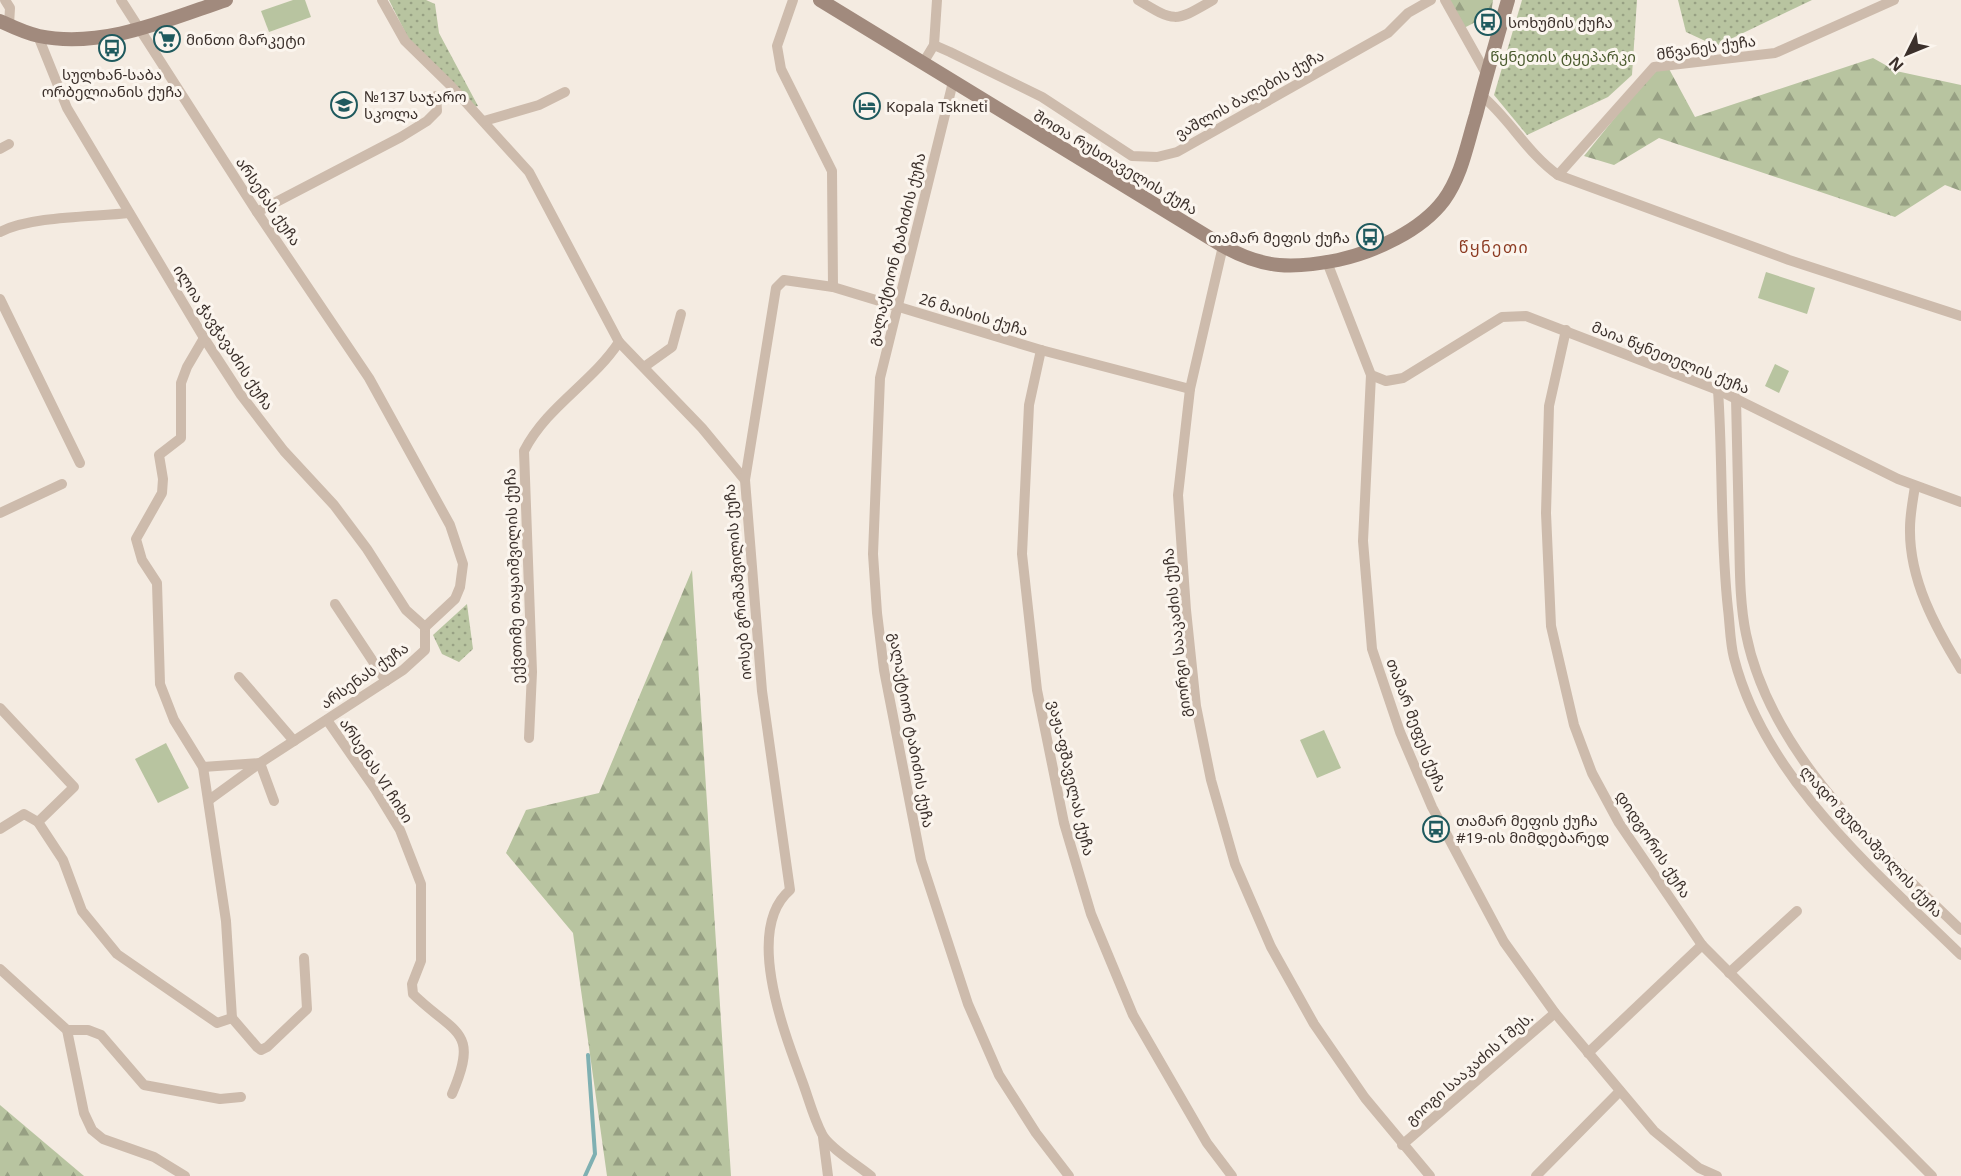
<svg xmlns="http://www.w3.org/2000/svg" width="1961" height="1176" font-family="'Noto Sans','Noto Sans Georgian',sans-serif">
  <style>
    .grass { fill: #b8c4a0 }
    .forest { fill: url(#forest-firs) }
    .park { fill: url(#park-dots) }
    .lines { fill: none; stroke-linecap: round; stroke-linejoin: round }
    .stream { stroke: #7fb0b2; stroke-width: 4 }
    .minor { stroke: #cdbbac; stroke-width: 10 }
    .secondary { stroke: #a18a7d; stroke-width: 14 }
    .labels { text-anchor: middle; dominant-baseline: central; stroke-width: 6; stroke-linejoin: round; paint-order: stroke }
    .poi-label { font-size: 15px; fill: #3b302b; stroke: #fbf5ee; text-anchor: start }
    .street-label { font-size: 15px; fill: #3b302b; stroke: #fbf5ee }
    .park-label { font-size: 15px; fill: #4a5a2e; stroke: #fbf5ee }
    .neighbourhood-label { font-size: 16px; letter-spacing: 1.5px; fill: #8c3b22; stroke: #fbf5ee }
  </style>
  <defs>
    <pattern id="forest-firs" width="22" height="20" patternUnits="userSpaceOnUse" patternTransform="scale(1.5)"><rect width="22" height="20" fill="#b8c4a0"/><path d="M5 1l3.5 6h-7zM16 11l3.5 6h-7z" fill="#97a083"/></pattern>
    <pattern id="park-dots" width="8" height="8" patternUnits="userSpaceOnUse" patternTransform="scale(1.5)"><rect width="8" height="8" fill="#b8c4a0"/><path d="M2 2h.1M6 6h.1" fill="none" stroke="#97a083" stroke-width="1.8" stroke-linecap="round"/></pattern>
  </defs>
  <rect width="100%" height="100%" fill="#f4ebe1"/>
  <g class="grass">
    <path d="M293 0H305L311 17 269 32 261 11Z"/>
    <path d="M1766 272 1815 288 1807 314 1758 298Z"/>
    <path d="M1775 364 1789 371 1779 393 1765 386Z"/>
    <path d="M1324 730 1341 768 1317 778 1300 740Z"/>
    <path d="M166 743 189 788 158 803 135 759Z"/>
  </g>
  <g class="forest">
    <path d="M1449 0H1493L1491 14 1462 29Z"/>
    <path d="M1873 58 1896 71 1961 85V191L1945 185 1895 217 1659 138 1614 165 1584 156 1651 73 1668 67 1695 117Z"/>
    <path d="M692 570 731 1176H607L573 933 506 853 526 810 599 793Z"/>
    <path d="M0 1105 84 1176H0Z"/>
  </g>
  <g class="park">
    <path d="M389 0H426L435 4 439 33 478 106 474 107 408 38Z"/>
    <path d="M1522 0H1637L1632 75 1608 97 1527 135 1494 95Z"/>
    <path d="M1678 0H1812L1716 46 1686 32Z"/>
    <path d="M467 604 473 649 459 662 442 654 433 635Z"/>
  </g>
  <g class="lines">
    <path class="stream" d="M585 1176 595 1154 588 1055"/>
    <g class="minor">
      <path d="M5 0 10 8 9 25"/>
      <path d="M121 0 257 212 369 378 450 525 463 564 460 587 455 599 425 627V650L403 670 260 763 209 800"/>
      <path d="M382 0 405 41 450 85 529 172 619 342 702 428 745 480 762 691 790 890C744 929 784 1032 801 1078 808 1096 813 1117 822 1134 828 1147 859 1166 871 1176"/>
      <path d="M793 0 777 46 781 69 832 171 833 287"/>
      <path d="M1138 0C1176 23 1175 22 1213 0"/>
      <path d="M1445 0 1487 75"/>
      <path d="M38 36 67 108 204 338 241 395 284 451 334 505 367 549 406 610 425 627"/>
      <path d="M934 45 937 0"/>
      <path d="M923 63 934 45 950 52 1042 97 1132 156 1157 157 1177 152 1388 33 1408 13 1431 0"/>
      <path d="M953 82 880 378 873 554 877 613 884 670 921 860 968 1004 999 1075 1036 1133 1069 1176"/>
      <path d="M1481 95C1510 119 1527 153 1558 175L1789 260 1961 316"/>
      <path d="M484 121 539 105 565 92"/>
      <path d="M0 149 9 144"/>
      <path d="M1558 175 1654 67 1775 53 1894 0"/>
      <path d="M257 212 401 137 427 121 437 111 436 96"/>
      <path d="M0 232C31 216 92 217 129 213"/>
      <path d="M1223 246 1190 389 1178 495 1186 610 1196 706 1211 780 1235 864 1271 947 1314 1024 1365 1098 1430 1176"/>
      <path d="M1327 262 1371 375 1363 541 1372 649 1400 732 1432 807 1504 942 1555 1013 1654 1131 1699 1168 1717 1176"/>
      <path d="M0 299 80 463"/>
      <path d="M1566 330 1549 406 1546 513 1551 626 1574 725 1592 773 1619 823 1702 945 1932 1176"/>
      <path d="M1041 350 1029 405 1022 554 1037 690 1064 823 1091 914 1133 1015 1207 1143 1232 1176"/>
      <path d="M644 367 672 347 681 314"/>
      <path d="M1371 375 1386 381 1403 378 1502 317 1526 316 1718 390 1898 479 1961 502"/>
      <path d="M1718 390C1723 463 1720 536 1728 609 1730 625 1730 643 1734 658 1765 779 1875 871 1961 955"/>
      <path d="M1736 398C1737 442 1738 486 1739 530 1740 564 1739 600 1746 634 1770 754 1876 848 1961 930"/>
      <path d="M745 480 776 288 784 280 833 287 1041 350 1190 389"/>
      <path d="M1915 486C1913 500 1910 514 1910 528 1909 579 1935 627 1961 669"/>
      <path d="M0 513 62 484"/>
      <path d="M335 604 386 681"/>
      <path d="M239 677 294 741"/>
      <path d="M0 708 74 787 38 822"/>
      <path d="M327 720 375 789 400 830 421 884V961L412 984 413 994C455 1035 480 1029 452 1094"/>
      <path d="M529 738 532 672 524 451C547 406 592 383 619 342"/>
      <path d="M203 767 260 763 274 801"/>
      <path d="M0 829 24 814 38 822 63 860 82 911 117 954 217 1023 232 1018 226 921 203 767 174 720 160 684 157 583 142 560 136 539 162 493 163 479 159 455 181 438V383L187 367 204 338"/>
      <path d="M0 969 67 1030 84 1113 92 1130 103 1139 154 1157 185 1176"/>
      <path d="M1729 973 1797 911"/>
      <path d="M232 1018 257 1047 261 1050 267 1047 307 1009 304 958"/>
      <path d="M67 1030H88L101 1035 144 1085 220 1099 241 1097"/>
      <path d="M1588 1053 1702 945"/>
      <path d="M823 1137 828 1176"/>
      <path d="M1402 1145 1555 1013"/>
      <path d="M1536 1176 1620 1091"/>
    </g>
    <g class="secondary">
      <path d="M820 0 1223 246C1264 269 1293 269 1338 260 1374 252 1421 231 1444 200 1462 175 1467 144 1476 115 1486 76 1497 38 1508 0"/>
      <path d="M0 21C13 27 25 33 39 36 102 49 167 20 226 0"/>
    </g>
  </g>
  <defs>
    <symbol id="bus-ring" viewBox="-11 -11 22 22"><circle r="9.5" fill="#fbf5ee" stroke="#1f5a5e" stroke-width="1.5"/><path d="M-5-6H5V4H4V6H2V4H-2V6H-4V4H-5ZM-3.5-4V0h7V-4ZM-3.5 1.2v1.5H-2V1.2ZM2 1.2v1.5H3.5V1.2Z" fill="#1f5a5e"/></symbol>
    <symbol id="supermarket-ring" viewBox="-11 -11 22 22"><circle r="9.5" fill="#fbf5ee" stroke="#1f5a5e" stroke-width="1.5"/><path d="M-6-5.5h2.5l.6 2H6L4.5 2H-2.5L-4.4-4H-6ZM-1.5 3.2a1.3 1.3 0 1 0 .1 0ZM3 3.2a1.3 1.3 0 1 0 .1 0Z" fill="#1f5a5e"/></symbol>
    <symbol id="school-ring" viewBox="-11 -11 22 22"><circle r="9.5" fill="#fbf5ee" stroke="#1f5a5e" stroke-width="1.5"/><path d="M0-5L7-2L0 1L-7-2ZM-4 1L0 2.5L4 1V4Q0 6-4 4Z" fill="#1f5a5e"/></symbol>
    <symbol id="hotel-ring" viewBox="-11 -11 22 22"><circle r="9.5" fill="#fbf5ee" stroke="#1f5a5e" stroke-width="1.5"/><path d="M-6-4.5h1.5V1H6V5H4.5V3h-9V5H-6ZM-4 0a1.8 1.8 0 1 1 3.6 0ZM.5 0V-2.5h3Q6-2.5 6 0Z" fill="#1f5a5e"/></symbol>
  </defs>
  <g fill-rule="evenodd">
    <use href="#bus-ring" x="1473" y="7" width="30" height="30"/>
    <use href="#supermarket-ring" x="152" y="24" width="30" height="30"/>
    <use href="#bus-ring" x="97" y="33" width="30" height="30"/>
    <use href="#school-ring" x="329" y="90" width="30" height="30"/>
    <use href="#hotel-ring" x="852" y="91" width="30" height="30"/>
    <use href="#bus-ring" x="1355" y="222" width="30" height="30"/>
    <use href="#bus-ring" x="1421" y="814" width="30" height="30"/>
  </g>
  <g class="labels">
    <g class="poi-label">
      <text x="1508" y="22">სოხუმის ქუჩა</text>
      <text x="186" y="39">მინთი მარკეტი</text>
      <text x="112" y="74" text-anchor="middle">სულხან-საბა<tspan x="112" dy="17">ორბელიანის ქუჩა</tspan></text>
      <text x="364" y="96">№137 საჯარო<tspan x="364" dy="17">სკოლა</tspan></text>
      <text x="886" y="106">Kopala Tskneti</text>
      <text x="1350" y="237" text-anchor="end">თამარ მეფის ქუჩა</text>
      <text x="1456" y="820">თამარ მეფის ქუჩა<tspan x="1456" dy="17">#19-ის მიმდებარედ</tspan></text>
    </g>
    <g class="street-label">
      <text transform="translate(1706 47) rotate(-8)">მწვანეს ქუჩა</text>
      <text transform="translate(1249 94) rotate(-29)">ვაშლის ბაღების ქუჩა</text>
      <text transform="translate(1116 162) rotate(31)">შოთა რუსთაველის ქუჩა</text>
      <text transform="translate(269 201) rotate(56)">არსენას ქუჩა</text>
      <text transform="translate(896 249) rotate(-76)">გალაქტიონ ტაბიძის ქუჩა</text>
      <text transform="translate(974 314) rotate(17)">26 მაისის ქუჩა</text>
      <text transform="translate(224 337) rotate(57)">ილია ჭავჭავაძის ქუჩა</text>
      <text transform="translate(1671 357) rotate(22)">მაია წყნეთელის ქუჩა</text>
      <text transform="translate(513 576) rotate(-92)">ექვთიმე თაყაიშვილის ქუჩა</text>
      <text transform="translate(737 582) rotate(-95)">იოსებ გრიშაშვილის ქუჩა</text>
      <text transform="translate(1176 633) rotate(-96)">გიორგი სააკაძის ქუჩა</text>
      <text transform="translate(364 675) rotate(-35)">არსენას ქუჩა</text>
      <text transform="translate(1417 725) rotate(69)">თამარ მეფეს ქუჩა</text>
      <text transform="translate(912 730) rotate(80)">გალაქტიონ ტაბიძის ქუჩა</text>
      <text transform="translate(377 770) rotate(57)">არსენას VI ჩიხი</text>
      <text transform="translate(1072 778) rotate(77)">ვაჟა-ფშაველას ქუჩა</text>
      <text transform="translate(1872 841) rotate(47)">ლადო გუდიაშვილის ქუჩა</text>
      <text transform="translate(1654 844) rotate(57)">დიდგორის ქუჩა</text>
      <text transform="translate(1469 1068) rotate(-41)">გიოგი სააკაძის I შეს.</text>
    </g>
    <g class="park-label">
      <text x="1563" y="56">წყნეთის ტყეპარკი</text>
    </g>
    <g class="neighbourhood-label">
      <text x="1494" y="247">წყნეთი</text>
    </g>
  </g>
  <g transform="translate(1907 54) rotate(227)" stroke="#fbf5ee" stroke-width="4.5" paint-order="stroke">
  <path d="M0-4.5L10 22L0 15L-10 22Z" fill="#3b302b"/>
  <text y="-9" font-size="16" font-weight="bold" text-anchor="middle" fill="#3b302b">N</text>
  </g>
</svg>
